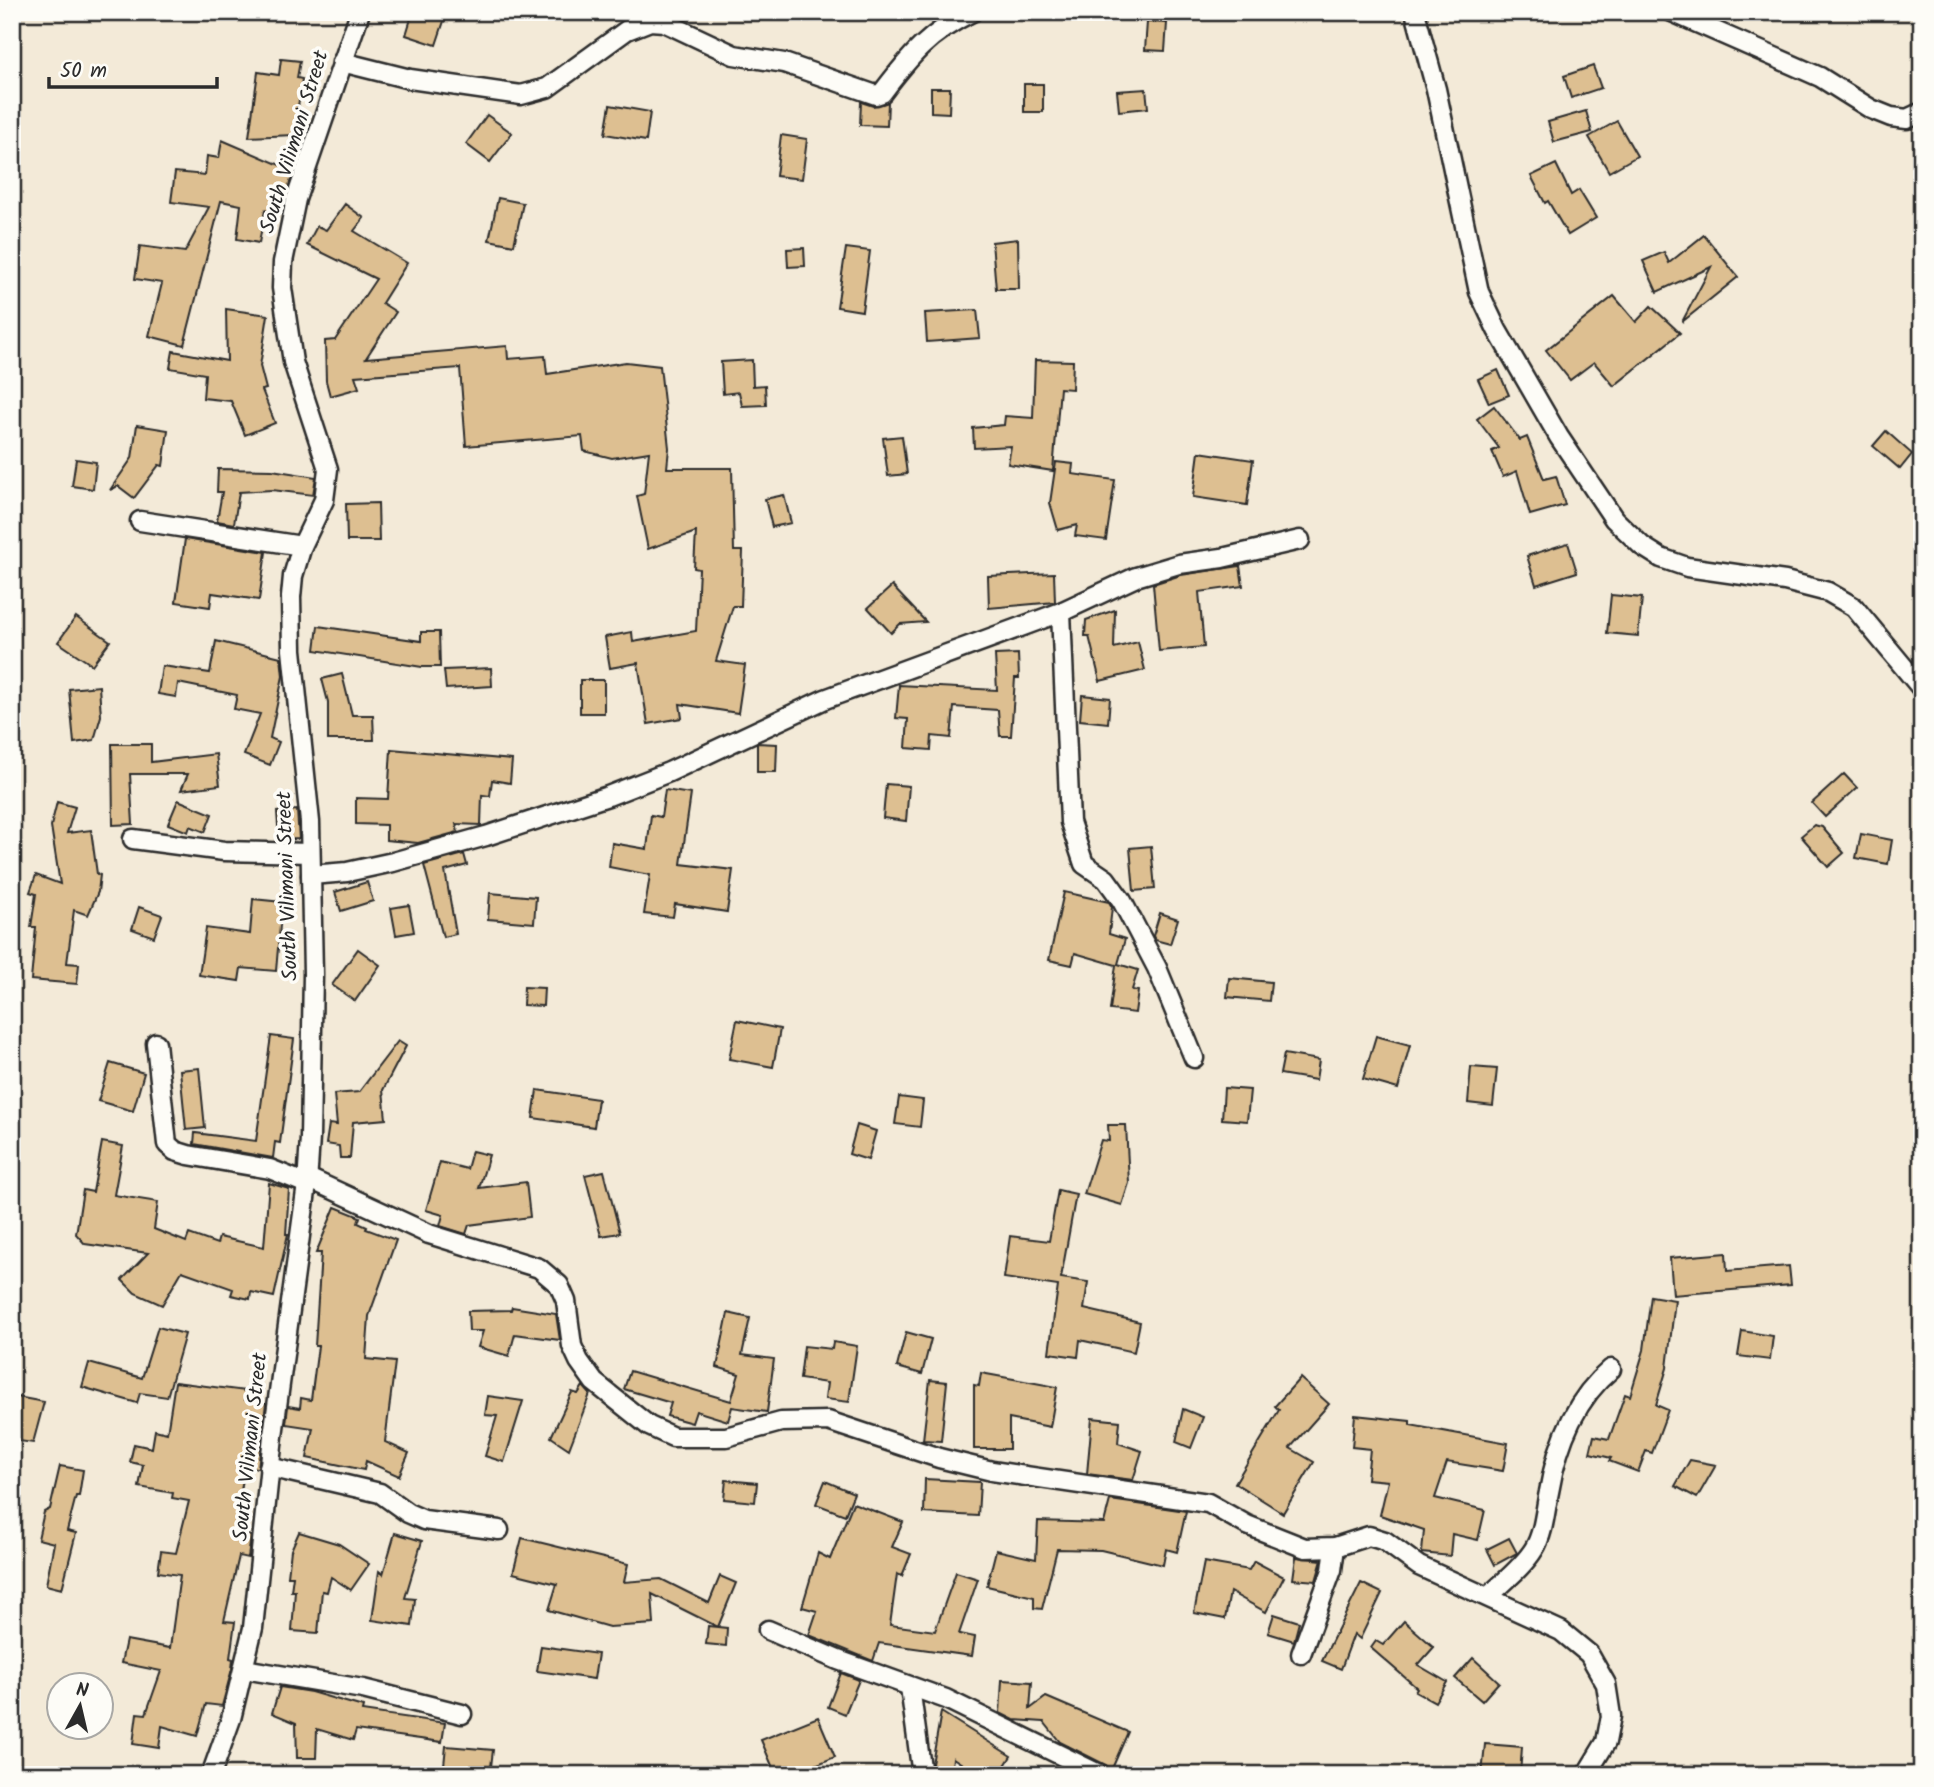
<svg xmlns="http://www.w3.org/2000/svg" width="1934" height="1787" font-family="Kalam,sans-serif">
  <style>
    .building { fill: #ddbf91; stroke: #2b2b2b; stroke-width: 2 }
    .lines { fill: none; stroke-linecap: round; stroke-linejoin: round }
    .street-casing { stroke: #2b2b2b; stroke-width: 23 }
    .street { stroke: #fdfcf7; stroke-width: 18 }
    .labels { text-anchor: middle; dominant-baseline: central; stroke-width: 7; stroke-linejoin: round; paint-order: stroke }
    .street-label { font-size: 21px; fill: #2b2b2b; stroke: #fdfcf7 }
  </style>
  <rect width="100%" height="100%" fill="#f3ead8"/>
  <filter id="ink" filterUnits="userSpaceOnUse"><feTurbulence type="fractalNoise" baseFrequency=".0143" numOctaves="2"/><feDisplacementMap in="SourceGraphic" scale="14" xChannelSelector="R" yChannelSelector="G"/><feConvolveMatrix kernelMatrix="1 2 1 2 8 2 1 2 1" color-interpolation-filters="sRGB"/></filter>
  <g filter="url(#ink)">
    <g class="building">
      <path d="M413 12H447L436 45 406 35Z"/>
      <path d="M1147 22 1167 23 1165 51 1145 50Z"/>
      <path d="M281 59 300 61 297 78 302 79 294 135 249 137 258 72 279 75Z"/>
      <path d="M1593 66 1601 88 1571 98 1564 76Z"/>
      <rect x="1024" y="84" width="19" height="28"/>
      <path d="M931 88H950L949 113 931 112Z"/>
      <path d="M1146 89 1148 108 1119 111 1117 91Z"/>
      <path d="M861 102 873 106 888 102 887 126 860 125Z"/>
      <path d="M610 105 650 112 646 141 605 134Z"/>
      <path d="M1586 111 1592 132 1554 142 1548 122Z"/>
      <path d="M487 115 512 133 490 162 466 144Z"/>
      <path d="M1617 121 1637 156 1609 172 1589 137Z"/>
      <path d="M781 135 807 139 802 179 776 176Z"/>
      <path d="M222 140 294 171 284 200 277 216 265 210 259 243 237 239 241 205 221 201 184 345 149 336 162 283 135 279 140 246 185 252 209 207 171 202 175 172 205 175 207 156 219 158Z"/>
      <path d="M1556 164 1571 195 1579 190 1596 218 1568 235 1548 201 1545 203 1531 176Z"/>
      <path d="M498 198 523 203 514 245 489 240Z"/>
      <path d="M345 204 364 218 354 231 407 263 382 303 396 312 366 358 507 346 508 359 545 356 547 374 626 362 660 366 669 448 667 468H732L734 551H743L741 606H733L716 661 745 665 738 713 680 704 682 718 648 724 638 663 610 668 605 637 632 632 633 642 696 631 699 569 694 568 696 532 648 549 637 496 644 494 649 452 612 458 584 451 582 436 466 446 460 368 355 376 359 388 330 396 326 381 325 341 335 340 376 279 307 245 317 226 326 230Z"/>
      <path d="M1704 235 1738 277 1682 322 1711 267 1657 292 1643 261 1664 252 1669 263Z"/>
      <path d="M1018 239 1019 289H996L992 242Z"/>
      <path d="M804 248 805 266 788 267 787 249Z"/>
      <path d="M846 248 870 251 862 311 837 307Z"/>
      <path d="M1614 296 1636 322 1651 306 1680 333 1614 386 1594 362 1570 380 1546 350Z"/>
      <path d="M226 309 268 315 260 366 266 389 262 390 275 423 245 435 231 401 203 398 205 374 170 368 173 351 227 361Z"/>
      <path d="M977 310 980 338 927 342 925 313Z"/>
      <path d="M752 360 753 386 765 385 766 405 742 406 739 392 723 394 721 362Z"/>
      <path d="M1035 360 1073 361 1072 389 1060 388 1053 471 1008 464 1011 446 974 448 973 428 1004 425 1005 416 1033 418Z"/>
      <path d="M1498 370 1509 395 1489 403 1478 379Z"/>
      <path d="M1494 406 1520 440 1527 437 1544 479 1556 476 1565 505 1530 515 1517 471 1503 477 1492 451 1499 448 1477 419Z"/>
      <path d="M137 425 168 430 163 466 159 465 134 498 118 486 110 490 132 458Z"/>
      <path d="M1886 431 1912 454 1900 469 1873 446Z"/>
      <path d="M902 436 907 474 888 476 883 438Z"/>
      <path d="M1199 452 1253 460 1247 505 1193 497Z"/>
      <path d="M76 459 96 462 93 489 72 486Z"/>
      <path d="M1056 462 1073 464 1072 474 1115 480 1106 540 1075 536 1077 525 1058 530 1050 503Z"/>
      <path d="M218 469 272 470 316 477 313 495 272 490 239 492 234 524 217 521 222 492H217Z"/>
      <path d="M784 495 791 523 772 527 765 499Z"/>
      <path d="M378 503 379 541H347L346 504Z"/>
      <path d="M185 539 266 552 259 600 212 593 210 607 176 602Z"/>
      <path d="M1568 543 1577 572 1536 585 1527 556Z"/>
      <path d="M1240 566 1243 586 1199 592 1204 647 1159 651 1153 584 1181 575Z"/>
      <path d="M1054 573 1055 602 989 608 988 576Z"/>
      <path d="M892 586 926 622 900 624 891 633 868 608Z"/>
      <path d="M1611 595 1642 598 1638 636 1607 633Z"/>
      <path d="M1115 610 1114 648 1138 642 1145 670 1100 681 1089 636H1085L1086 620Z"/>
      <path d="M76 617 110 641 92 665 58 642Z"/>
      <path d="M318 626 421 641V632H439L440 667H422L315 650Z"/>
      <path d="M216 641 281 657 283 676 270 738 279 742 270 765 244 755 260 714 234 709 237 695 178 683 176 697 158 694 162 666 210 673Z"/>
      <path d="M1018 654 1019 678H1015L1011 736H1000L998 710 954 707 951 738 932 736 931 750 906 748 908 719 896 718 899 685 997 690 995 655Z"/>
      <path d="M491 668 492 686 446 689 444 670Z"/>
      <path d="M342 674 352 715H373L374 740H328V702L322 679Z"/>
      <rect x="580" y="680" width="24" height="33"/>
      <path d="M99 686 101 716 94 740 74 743 69 689Z"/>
      <path d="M1082 695 1110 698 1108 723 1080 720Z"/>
      <path d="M757 743 777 744 776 772H757Z"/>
      <path d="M112 744H151V762L216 754 220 785 181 790 188 774H130L133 824 113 825Z"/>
      <path d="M391 749 512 760 510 783 492 780 490 796 482 795 481 825 456 824 458 832 418 843 386 840V825L356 824V798L388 799Z"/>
      <path d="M1844 774 1857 788 1825 817 1812 803Z"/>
      <path d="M886 784 909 786 906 821 883 818Z"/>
      <path d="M665 790 691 794 681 864 733 870 727 912 675 904 673 917 644 914 650 875 609 867 612 843 647 849 651 815 661 817Z"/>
      <path d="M178 800 212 814 205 832 190 826 188 832 168 824Z"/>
      <path d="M57 802 75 807 67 833 91 830 97 874 100 875 98 892 88 915 74 910 67 963 79 964 77 984 31 980 36 927H31L36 894 30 892 36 875 60 884 51 826Z"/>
      <path d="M297 810 299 839 279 840 277 812Z"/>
      <path d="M1814 825 1822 827 1844 853 1828 867 1801 836Z"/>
      <path d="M1861 834 1892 840 1888 864 1856 858Z"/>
      <path d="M1151 846 1155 889 1134 891 1130 848Z"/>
      <path d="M464 854 467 865 445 871 456 934 443 937 424 865Z"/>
      <path d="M367 882 373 901 341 911 335 892Z"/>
      <path d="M1064 892 1109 902 1112 907 1109 934 1125 939 1118 964 1138 970 1132 990 1138 991 1135 1013 1110 1010 1116 965 1075 953 1072 965 1049 960Z"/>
      <path d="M490 893 536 897 534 923 488 919Z"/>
      <path d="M253 899 282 902 276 971 241 968 239 981 199 975 206 928 250 934Z"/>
      <path d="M409 905 414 932 396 935 391 908Z"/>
      <path d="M139 907 162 915 154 937 132 929Z"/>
      <path d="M1160 913 1178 919 1170 944 1155 940 1153 936Z"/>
      <path d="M358 949 380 965 355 1001 332 985Z"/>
      <path d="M1229 978 1271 982 1269 1001 1227 997Z"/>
      <path d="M524 987 544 988 543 1006 523 1005Z"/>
      <path d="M737 1020 780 1029 773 1067 729 1059Z"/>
      <path d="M271 1036 294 1039 280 1143 275 1142 273 1158 194 1144 195 1133 256 1141Z"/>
      <path d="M1376 1036 1410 1045 1398 1089 1363 1079Z"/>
      <path d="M398 1041 406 1046 383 1090 386 1119 353 1122 350 1158H340L339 1146 326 1144 329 1124 337 1125 334 1094 359 1092Z"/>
      <path d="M1284 1054 1319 1060 1316 1080 1280 1074Z"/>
      <path d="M110 1063 144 1073 133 1111 98 1101Z"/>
      <path d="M1471 1067 1497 1069 1493 1106 1468 1103Z"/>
      <path d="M199 1068 205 1128 186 1130 180 1070Z"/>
      <path d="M1224 1088 1250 1090 1247 1121 1222 1119Z"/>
      <path d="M537 1090 598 1099 594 1127 533 1118Z"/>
      <path d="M899 1097 923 1100 920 1127 895 1124Z"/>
      <path d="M857 1125 876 1131 868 1160 849 1154Z"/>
      <path d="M1108 1125H1126L1129 1183 1122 1205 1084 1194 1101 1140 1109 1141Z"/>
      <path d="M102 1142 123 1146 114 1195 158 1202 154 1229 186 1242 189 1234 217 1244 219 1237 264 1247 269 1183 289 1189 286 1234H288L274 1297 251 1292 250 1299 231 1295 233 1289 182 1271 162 1305 135 1293 122 1280 148 1253 85 1244 76 1234 83 1190 93 1192Z"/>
      <path d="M472 1151 489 1155 479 1188 526 1182 530 1217 469 1225 466 1234 440 1226 443 1215 426 1210 440 1162 467 1169Z"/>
      <path d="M604 1171 620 1233 601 1236 585 1175Z"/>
      <path d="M1058 1190 1076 1194 1061 1278 1088 1282 1084 1309 1140 1322 1134 1352 1080 1340 1078 1357 1049 1353 1058 1286 1004 1278 1010 1236 1049 1241Z"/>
      <path d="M335 1207 360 1217 358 1223 367 1227 366 1229 396 1240 369 1316 366 1359 395 1362 385 1442 409 1453 399 1476 366 1461 364 1470 307 1458 313 1428 286 1424 288 1406 300 1408 301 1398 311 1400 318 1346H315L321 1253H316Z"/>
      <path d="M1726 1253 1727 1271 1789 1266 1791 1285 1673 1295 1670 1258Z"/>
      <path d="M1651 1296 1675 1300 1667 1368 1656 1405 1668 1410 1652 1453 1646 1451 1638 1472 1609 1461 1611 1458 1590 1453 1594 1436 1609 1439 1625 1394 1630 1396 1644 1350Z"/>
      <path d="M512 1307 556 1314 560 1340 515 1334 509 1356 478 1347 483 1331H469L468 1311 511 1310Z"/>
      <path d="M728 1313 750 1318 742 1355 774 1359 767 1412 732 1407 728 1421 696 1411 692 1423 667 1416 671 1403 624 1389 630 1371 731 1401 739 1374 717 1367Z"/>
      <path d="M158 1327 185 1334 167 1397 140 1393 137 1403 82 1387 89 1363 142 1378Z"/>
      <path d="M1742 1331 1773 1336 1770 1360 1738 1356Z"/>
      <path d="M906 1332 931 1339 922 1374 897 1367Z"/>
      <path d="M833 1342 857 1346 849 1402 825 1399 827 1383 800 1379 804 1346 832 1349Z"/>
      <path d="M981 1373 1057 1387 1050 1427 1009 1419V1449H974V1385L979 1386Z"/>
      <path d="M1300 1378 1329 1404 1290 1448 1314 1462 1283 1513 1235 1483 1279 1410 1275 1406Z"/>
      <path d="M930 1380 947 1382 941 1441 923 1440Z"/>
      <path d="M175 1382 246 1391 245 1400 266 1403 258 1468 245 1467 234 1532 251 1536 248 1558 239 1556 224 1621 235 1622 230 1658 233 1659 232 1669 222 1706 206 1704 197 1736 162 1726 159 1748 133 1744 137 1713 146 1714 161 1671 121 1663 126 1640 170 1648 180 1575 158 1572 161 1551 176 1553 189 1501 172 1498 173 1493 139 1487 143 1465 130 1462 134 1444 152 1448 155 1430 167 1433Z"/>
      <path d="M583 1386 590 1394 569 1449 551 1437 572 1392 578 1394Z"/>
      <path d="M12 1396 44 1402 33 1443 12 1440Z"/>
      <path d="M488 1396 523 1401 504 1462 485 1456 497 1416 485 1415Z"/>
      <path d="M1183 1409 1203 1417 1191 1448 1176 1442Z"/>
      <path d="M1355 1415 1410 1421V1425L1508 1443 1503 1471 1447 1462 1435 1498 1485 1510 1478 1540 1452 1534 1450 1556 1422 1553 1424 1530 1380 1515 1388 1481 1367 1479 1370 1449 1352 1447Z"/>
      <path d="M1092 1418 1120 1421 1118 1443 1142 1451 1133 1480 1087 1474Z"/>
      <path d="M1690 1460 1716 1465 1697 1498 1675 1486Z"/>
      <path d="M60 1466 83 1470 79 1496H76L67 1531 76 1533 62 1589 46 1585 54 1543 38 1539 44 1512 50 1509Z"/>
      <path d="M925 1479 980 1482 978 1516 924 1513Z"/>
      <path d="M726 1480 757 1483 755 1502 724 1499Z"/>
      <path d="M825 1481 854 1493 845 1515 816 1504Z"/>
      <path d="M1110 1500 1186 1511 1177 1552 1166 1549 1163 1565 1101 1550 1057 1549 1042 1609 1034 1608V1597L987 1586 996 1550 1036 1559 1038 1521 1104 1523Z"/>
      <path d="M853 1503 903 1522 892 1547 911 1554 902 1576 897 1574 890 1625 935 1631 956 1572 978 1579 959 1634 975 1637 972 1656 879 1643 873 1661 809 1635 817 1611 802 1607 818 1553 830 1559Z"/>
      <path d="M299 1532 339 1544 369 1564 351 1590 331 1577 327 1592 322 1591 318 1633 292 1631 295 1591H291L293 1576H288L291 1550Z"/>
      <path d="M395 1533 422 1541 405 1598 415 1599 412 1626 372 1620 379 1571 383 1574Z"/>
      <path d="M522 1538 628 1564 624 1582 661 1579 709 1603 720 1576 736 1583 718 1627 652 1594 654 1624 609 1627 549 1610 557 1584 513 1573Z"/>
      <path d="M1509 1538 1517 1553 1495 1565 1487 1549Z"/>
      <path d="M1296 1557 1322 1560 1316 1581 1293 1579Z"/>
      <path d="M1254 1561 1284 1577 1266 1612 1230 1592 1225 1619 1194 1613 1204 1562 1249 1570Z"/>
      <path d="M1361 1583 1382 1593 1360 1639 1354 1634 1341 1669 1322 1661Z"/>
      <path d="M1274 1614 1299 1622 1294 1641 1268 1633Z"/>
      <path d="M1404 1621 1434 1647 1418 1665 1447 1682 1435 1702 1415 1691 1417 1688 1371 1648 1376 1641 1383 1645Z"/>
      <path d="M708 1626 727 1628 726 1646 706 1644Z"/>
      <path d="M541 1646 598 1654 594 1679 537 1671Z"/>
      <path d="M1473 1658 1499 1682 1482 1701 1455 1678Z"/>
      <path d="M841 1673 859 1680 845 1714 828 1707Z"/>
      <path d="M1002 1680 1032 1682 1030 1709 1046 1697 1128 1732 1111 1771 1106 1765 1060 1742 1044 1722 1014 1720 1000 1713Z"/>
      <path d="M280 1687 311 1692 363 1707 362 1711 445 1723 442 1742 356 1730 353 1740 317 1729 316 1758H297L296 1723 272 1713Z"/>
      <path d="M941 1712 1011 1756 999 1775H979L953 1758 951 1775H933L932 1764Z"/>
      <path d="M818 1717 835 1757 791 1775H776L761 1740Z"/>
      <path d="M1485 1744 1522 1747 1520 1775H1482Z"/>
      <path d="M446 1746 493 1750 490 1775H443Z"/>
    </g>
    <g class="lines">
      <defs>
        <g id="street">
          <path d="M1415 12 1436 89 1479 292 1497 330 1559 437 1614 519 1642 546 1661 558 1687 567 1785 581 1828 592 1854 607 1922 689"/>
          <path d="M1672 12 1820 77 1871 109 1891 117 1907 119 1922 112"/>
          <path d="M342 62 410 79 521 95 547 88 627 30 650 21 664 22 734 55 784 63 876 95 882 93C910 56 929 33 972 12"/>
          <path d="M140 521 302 546"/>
          <path d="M1061 612 1070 822 1084 864 1106 879 1122 901 1157 968 1194 1058"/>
          <path d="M133 839 224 851 310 853"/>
          <path d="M311 875 347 872 393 862 486 836 608 796 669 772 825 699 1061 612 1136 577 1179 564 1222 558 1300 540"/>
          <path d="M156 1043 167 1144 175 1151 188 1155 270 1169 307 1184"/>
          <path d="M308 1178 429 1234 539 1268 559 1285 566 1301 572 1346 579 1361 594 1382 649 1426 673 1437H726L781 1422 828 1421 939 1458 992 1471 1208 1503 1247 1525 1305 1548 1335 1547 1369 1536 1385 1541 1419 1566 1561 1631 1589 1654 1606 1684 1611 1716 1606 1742 1586 1775"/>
          <path d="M269 1467 380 1493 408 1513 424 1520 499 1530"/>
          <path d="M1489 1596C1503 1582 1523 1567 1534 1549 1544 1533 1545 1510 1549 1492 1557 1444 1574 1400 1611 1369"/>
          <path d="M768 1630 838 1660 946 1699 1101 1775"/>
          <path d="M1301 1654 1332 1570 1335 1547"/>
          <path d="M244 1669 363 1689 462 1714"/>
          <path d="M910 1687 922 1775"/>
          <path d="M211 1775 231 1719 253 1628 273 1436 307 1184 310 1138 313 974 310 822 292 650 291 597 293 576 302 546 324 500 328 469 293 362 282 288 283 262 296 199 360 12"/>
        </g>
      </defs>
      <use href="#street" class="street-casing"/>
      <use href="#street" class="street"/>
    </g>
  </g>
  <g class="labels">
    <g class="street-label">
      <text transform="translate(295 142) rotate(-73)">South Vilimani Street</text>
      <text transform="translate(288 886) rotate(-92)">South Vilimani Street</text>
      <text transform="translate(251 1447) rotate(-84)">South Vilimani Street</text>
    </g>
  </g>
  <rect width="1934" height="1787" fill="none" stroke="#fdfcf7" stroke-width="42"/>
  <rect x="21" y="21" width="1892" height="1745" fill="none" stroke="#2b2b2b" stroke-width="2.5" filter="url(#ink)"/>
  <g transform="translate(80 1706) rotate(8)"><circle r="33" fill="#fdfcf7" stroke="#a9a8a5" stroke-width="2"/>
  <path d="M0-5L12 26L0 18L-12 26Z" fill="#2b2b2b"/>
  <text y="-10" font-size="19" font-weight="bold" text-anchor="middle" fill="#2b2b2b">N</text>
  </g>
  <path d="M49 77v10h168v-10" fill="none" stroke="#2b2b2b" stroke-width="3.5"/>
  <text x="60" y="77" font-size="21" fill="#2b2b2b" stroke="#fdfcf7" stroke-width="5" paint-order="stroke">50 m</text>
</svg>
